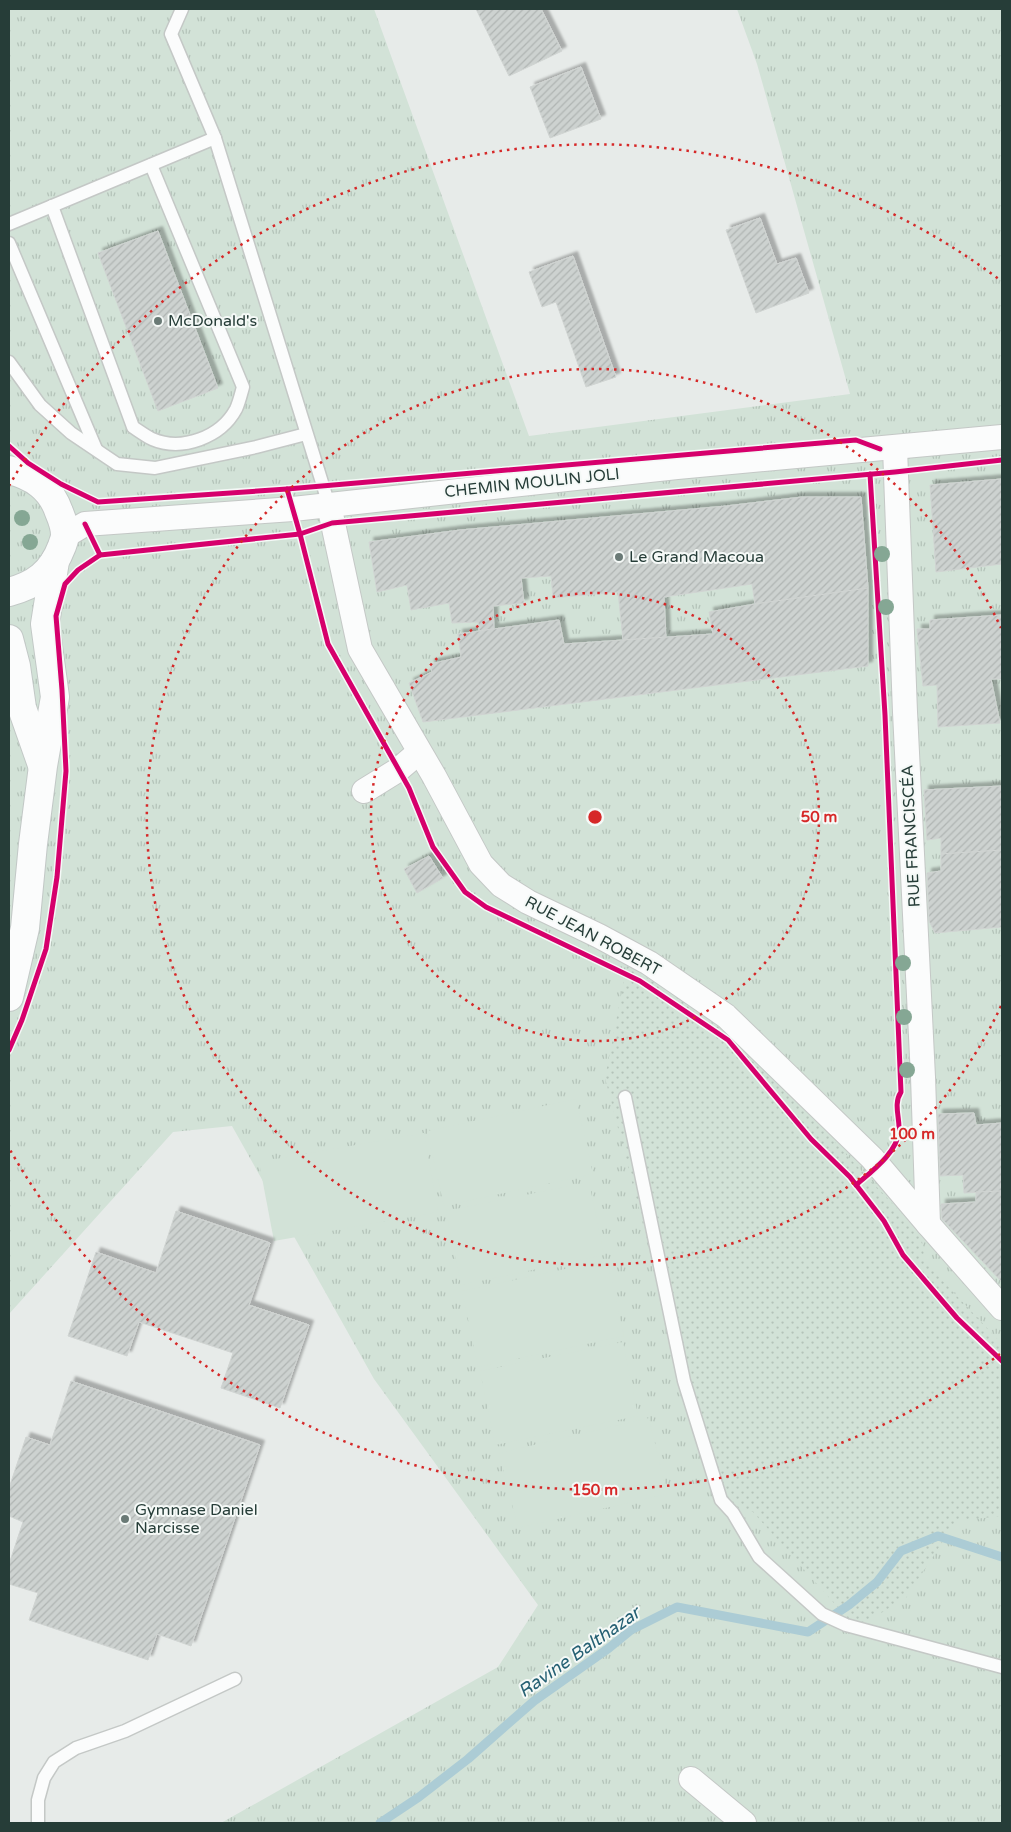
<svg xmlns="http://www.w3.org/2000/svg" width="1011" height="1832" font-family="'Varela Round',sans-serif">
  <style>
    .grass { fill: url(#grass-tufts) }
    .park { fill: url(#park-dots) }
    .garden { fill: #d2e2d7 }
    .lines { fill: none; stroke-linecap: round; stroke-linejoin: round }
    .stream { stroke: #acccd5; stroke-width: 9 }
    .building { fill: url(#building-hatch); stroke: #d0d4d2; filter: url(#shadow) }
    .service-casing { stroke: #c4c8c6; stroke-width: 15 }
    .minor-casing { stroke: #c4c8c6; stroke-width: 26 }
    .secondary-casing { stroke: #c2c8c6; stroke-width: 30 }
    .service { stroke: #fbfcfc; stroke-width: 12 }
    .minor { stroke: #fbfcfc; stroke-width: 24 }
    .secondary { stroke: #fbfcfc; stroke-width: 28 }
    .cycleway-casing { stroke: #f5f9f7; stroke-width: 8 }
    .cycleway { stroke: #d6006c; stroke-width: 5 }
    .tree { fill: #85a794 }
    .ring { fill: none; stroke: #d62828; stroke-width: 2.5; stroke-dasharray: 2.5 5 }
    .poi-dot { fill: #6a7a76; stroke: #f5f9f7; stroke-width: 2 }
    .labels { text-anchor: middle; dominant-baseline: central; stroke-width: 4; stroke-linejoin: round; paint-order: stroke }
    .poi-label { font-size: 16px; fill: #263d38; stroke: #f5f9f7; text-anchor: start }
    .street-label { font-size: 16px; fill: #263d38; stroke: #f5f9f7 }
    .water-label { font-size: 18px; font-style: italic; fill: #256073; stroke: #f5f9f7 }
    .centre { fill: #d62828; stroke: #f5f9f7; stroke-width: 2.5 }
    .ring-label { font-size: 15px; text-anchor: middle; font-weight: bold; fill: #d62828; stroke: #f5f9f7; stroke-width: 4; stroke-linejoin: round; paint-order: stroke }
  </style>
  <defs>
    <pattern id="grass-tufts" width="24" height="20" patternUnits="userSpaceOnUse" patternTransform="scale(1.25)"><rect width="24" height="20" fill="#d2e2d7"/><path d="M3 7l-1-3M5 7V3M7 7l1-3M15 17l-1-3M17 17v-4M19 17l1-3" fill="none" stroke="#b4c3b9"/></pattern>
    <pattern id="park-dots" width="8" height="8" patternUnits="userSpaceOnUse" patternTransform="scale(1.25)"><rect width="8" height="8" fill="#d2e2d7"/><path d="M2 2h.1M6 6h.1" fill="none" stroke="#b4c3b9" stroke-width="1.8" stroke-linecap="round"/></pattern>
    <pattern id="building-hatch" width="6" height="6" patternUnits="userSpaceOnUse" patternTransform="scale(1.25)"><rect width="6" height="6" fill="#cdd2d0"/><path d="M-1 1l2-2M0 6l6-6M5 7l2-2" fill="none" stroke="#b0b5b3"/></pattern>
    <filter id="shadow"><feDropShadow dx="4.5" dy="-4.5" stdDeviation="1" flood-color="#0004"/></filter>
  </defs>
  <rect width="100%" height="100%" fill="#e7ebe9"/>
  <path class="grass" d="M9 9H374L529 436 850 394 757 64 737 9H1002V1823H221L498 1667 538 1605 374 1379 232 1126 173 1132 9 1314Z"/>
  <path class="park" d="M627 965 731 1032 921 1234 925 1262 1002 1344V1516L956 1521 906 1598 856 1628 753 1512 715 1502 605 1078Z"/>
  <g class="garden">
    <path d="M576 1099 593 1174 444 1206 427 1131Z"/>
    <path d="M424 1133 438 1212 274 1241 259 1162Z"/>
    <path d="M589 1182 604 1255 461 1285 446 1211Z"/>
    <path d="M607 1260 624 1336 478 1367 462 1291Z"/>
    <path d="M623 1342 638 1416 495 1445 480 1371Z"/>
    <path d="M649 1418 667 1494 518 1528 499 1453Z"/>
  </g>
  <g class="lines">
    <path class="stream" d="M380 1823 419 1797 468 1759 534 1701 609 1648 631 1630 677 1607 808 1632 849 1605 877 1582 901 1551 938 1536 1002 1557"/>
  </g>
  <g class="building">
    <path d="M476 9H541L562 51 509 76Z"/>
    <path d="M581 67 601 119 550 138 530 87Z"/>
    <path d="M760 218 777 264 796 258 809 293 756 313 726 230Z"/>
    <path d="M158 231 218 388 158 411 98 253Z"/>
    <path d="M573 256 616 377 586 387 556 302 542 307 529 272Z"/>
    <path d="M1002 479V564L936 572 930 485Z"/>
    <path d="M802 497H861L868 588 755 604 752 584 664 597 666 637 623 640 618 592 553 598 551 576 521 578 524 603 493 606 494 629 479 631 478 622 452 623 449 603 411 610 407 585 377 592 369 542 460 530 726 506Z"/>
    <path d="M868 588V666L423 722 409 683 432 672 430 664 461 657 458 634 559 620 564 644 713 634 709 612 755 604Z"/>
    <path d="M1002 615V679H991L1000 723 938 727 937 685 923 686 917 629H930V620Z"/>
    <path d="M1002 786V850L941 854V838L927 840 924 790Z"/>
    <path d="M1002 850V927L935 933 929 921 927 873 941 871V854Z"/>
    <path d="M429 856 443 878 417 893 404 869Z"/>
    <path d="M974 1113 976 1125 1002 1123V1191L964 1193 963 1175 940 1176 938 1114Z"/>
    <path d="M1002 1191V1282L942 1219 941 1204 976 1202V1192Z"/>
    <path d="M176 1211 270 1243 249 1305 309 1325 280 1408 221 1388 233 1353 139 1322 127 1356 68 1336 96 1252 156 1273Z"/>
    <path d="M71 1381 260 1445 191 1646 157 1634 148 1660 29 1620 38 1593 9 1584V1564L23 1522 9 1516V1488L26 1437 50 1445Z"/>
  </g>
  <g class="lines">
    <defs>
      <g id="service">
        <path d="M182 9 171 34 215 138 329 505"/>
        <path d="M52 206 133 427C139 431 146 436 152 439 182 452 221 437 236 409 239 403 241 394 243 387L151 165"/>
        <path d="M9 224 215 138"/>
        <path d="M9 243 96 449"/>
        <path d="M9 362 40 405 71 433 117 464 155 468 256 447 306 434"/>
        <path d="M625 1097 684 1381 721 1500 733 1513 759 1557 822 1614 846 1625 1002 1667"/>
        <path d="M38 1823V1800L44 1778 54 1762 76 1748 125 1731 235 1679"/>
      </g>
      <g id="minor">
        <path d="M895 448 905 712 923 1077 928 1224"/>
        <path d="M329 505 360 649 434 776 481 864 501 885 528 902 599 936 649 963 726 1016 872 1158 928 1224 1002 1308"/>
        <path d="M65 536 85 524 293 509 677 467 1002 437"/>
        <path d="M364 791 398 770 419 752"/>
        <path d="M691 1779 744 1823"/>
      </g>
      <g id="secondary">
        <path d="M9 470C33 476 51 488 59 512 62 519 65 528 65 535 65 538 63 543 62 546 52 573 35 585 9 592"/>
        <path d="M9 639 16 666 22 708 42 765"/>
        <path d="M9 997 25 928 33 844 43 766 55 697 45 624 55 561"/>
      </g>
    </defs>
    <use href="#service" class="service-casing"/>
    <use href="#minor" class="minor-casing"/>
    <use href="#secondary" class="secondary-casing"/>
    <use href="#service" class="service"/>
    <use href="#minor" class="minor"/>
    <use href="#secondary" class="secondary"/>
    <defs>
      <g id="cycleway">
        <path d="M9 446 28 463 61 484 98 502 287 489 300 534 328 644 409 788 433 847 465 892 486 907 640 981 728 1040 811 1139 850 1177 884 1221 903 1255 957 1318 1002 1361"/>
        <path d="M287 489 856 440 880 449"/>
        <path d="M85 524 100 555 300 534 332 523 895 472 1002 460"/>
        <path d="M9 1050 22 1020 46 949 57 877 66 771 62 690 56 616 65 584 78 570 100 555"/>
        <path d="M856 1185C872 1171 897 1153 899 1131 900 1118 893 1104 901 1092L885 715 870 474"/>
      </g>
    </defs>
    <use href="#cycleway" class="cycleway-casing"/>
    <use href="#cycleway" class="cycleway"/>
  </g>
  <g class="tree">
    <circle cx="22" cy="518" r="8"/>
    <circle cx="30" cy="542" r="8"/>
    <circle cx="882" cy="554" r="8"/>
    <circle cx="886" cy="607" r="8"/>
    <circle cx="903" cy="963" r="8"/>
    <circle cx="904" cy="1017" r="8"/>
    <circle cx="907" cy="1070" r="8"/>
  </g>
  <g class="ring">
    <circle cx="595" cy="817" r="224"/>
    <path d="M1001 1006A448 448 0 1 1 1001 628"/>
    <path d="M1000 1354A673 673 0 0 1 9 1148M9 486A673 673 0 0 1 1000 280"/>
  </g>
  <g class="poi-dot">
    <circle cx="158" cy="321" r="5"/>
    <circle cx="619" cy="557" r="5"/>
    <circle cx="125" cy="1519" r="5"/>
  </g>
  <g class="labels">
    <g class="poi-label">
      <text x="168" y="321">McDonald's</text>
      <text x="629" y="557">Le Grand Macoua</text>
      <text x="135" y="1510">Gymnase Daniel<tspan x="135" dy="18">Narcisse</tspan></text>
    </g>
    <g class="street-label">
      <text transform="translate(532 483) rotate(-6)">CHEMIN MOULIN JOLI</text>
      <text transform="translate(911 836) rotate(-93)">RUE FRANCISCÉA</text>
      <text transform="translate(593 936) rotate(28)">RUE JEAN ROBERT</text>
    </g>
    <g class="water-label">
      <text transform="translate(579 1652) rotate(-35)">Ravine Balthazar</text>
    </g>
  </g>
  <circle cx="595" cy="817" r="8" class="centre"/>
  <g class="ring-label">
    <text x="819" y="822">50 m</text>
    <text x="912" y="1139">100 m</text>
    <text x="595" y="1495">150 m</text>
  </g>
  <rect width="1011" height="1832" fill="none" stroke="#263d38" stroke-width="20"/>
</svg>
